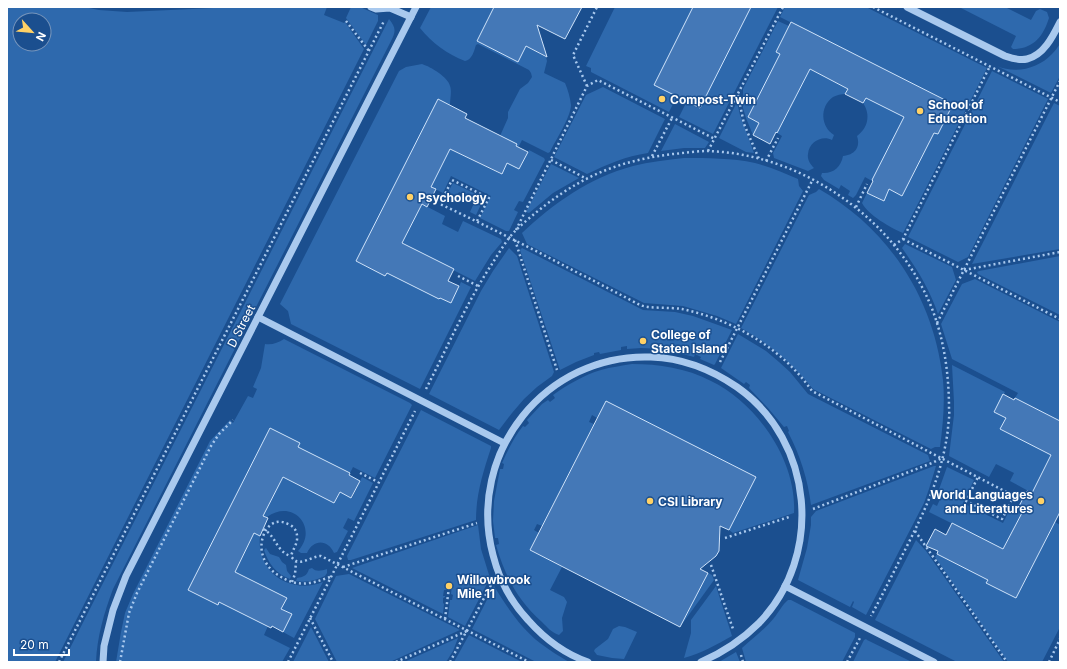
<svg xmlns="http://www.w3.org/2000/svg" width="1067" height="669" font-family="Inter,sans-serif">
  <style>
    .green { fill: #2e69ad; fill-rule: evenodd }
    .building { fill: #4478b7; stroke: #cfe3fa }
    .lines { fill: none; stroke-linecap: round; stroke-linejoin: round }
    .path { stroke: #a9c9ee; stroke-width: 2.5; stroke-dasharray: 2 3; stroke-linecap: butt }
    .minor { stroke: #a9c9ee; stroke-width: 7 }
    .poi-dot { fill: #ffd166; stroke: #1b4f8f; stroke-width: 1.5 }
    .labels { text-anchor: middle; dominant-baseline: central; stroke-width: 3; stroke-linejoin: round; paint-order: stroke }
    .poi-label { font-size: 12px; font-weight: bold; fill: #fff; stroke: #1b4f8f; text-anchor: start }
    .street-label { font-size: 12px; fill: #fff; stroke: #1b4f8f }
  </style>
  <rect width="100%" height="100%" fill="#1b4f8f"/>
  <g class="green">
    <path d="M7 7H84L99 10 127 12 235 7H327L324 15 344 23 345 22 364 49 55 662H7ZM20 20H44V44H20Z"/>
    <path d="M351 7H360L378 15V21L366 45 346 18Z"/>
    <path d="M431 7H494L477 41 518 62 526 46 546 57 547 61 544 73 565 83C568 90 570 97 571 105 571 117 555 141 550 152L548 153 522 140 516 152 500 136 508 118V112L520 89 528 83 532 77 531 73 529 70 478 44 476 45C474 51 472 60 465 61 447 54 432 43 420 28Z"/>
    <path d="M615 7H693L677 96 669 112 591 72V68L586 66Z"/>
    <path d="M751 7H778L713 134 679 117 687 101Z"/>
    <path d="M785 7H866L987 68 903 233C891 228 868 215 862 203L867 193 883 201 889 189 902 196 934 133 938 134 953 104 780 17Z"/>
    <path d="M959 7H1005L1031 20 1036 11 1040 9 1047 12 1049 18C1043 37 1033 49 1013 49L1011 47 1016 36Z"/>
    <path d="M389 19C396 28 396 31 391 41L113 589C104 613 97 637 96 662H63Z"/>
    <path d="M778 21 789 26 776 52 780 54 748 117 762 124 753 135 746 118 743 108V89Z"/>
    <path d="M1060 44V76L1051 93 997 66C1015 74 1038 69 1052 54 1055 51 1057 48 1060 44Z"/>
    <path d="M422 64C431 67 448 77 450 86 452 91 450 99 450 105L438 99 356 261 385 276 387 273 444 293 442 299 451 303 461 282 471 287 420 389 291 324 288 311 280 304 399 71 406 67Z"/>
    <path d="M810 69 848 89 845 94C841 94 837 95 833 97 819 107 821 127 834 135L832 140C822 135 809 142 808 154 807 159 810 164 814 168L808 171 774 158 773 153 782 136 777 133Z"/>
    <path d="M992 71 1048 99 968 257 958 262 908 237Z"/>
    <path d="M603 87 665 119 648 153C626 156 606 165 587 174L554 157 586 95Z"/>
    <path d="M866 98 904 117 872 181 865 177 856 195 853 198 848 195 850 191 841 185 839 189 824 180 821 176 822 173C833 174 841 167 843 156 854 155 861 148 857 136 868 128 871 115 863 103Z"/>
    <path d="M737 102 740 115 754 153 746 152 719 138Z"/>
    <path d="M1054 103 1060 106V249L972 264Z"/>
    <path d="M675 124 709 142 705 148H684L661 151Z"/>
    <path d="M450 149 501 174 508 162 519 169 529 150 544 158 545 160 523 202 519 201 514 210 518 212 509 231H506L480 218 491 196 451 176 443 193 431 187Z"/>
    <path d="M684 158C707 158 732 158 755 163 770 167 784 173 798 179L799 186 803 191 736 324 717 316 683 306 644 303 527 244 522 233C554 203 589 178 633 166 649 162 667 160 684 158Z"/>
    <path d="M551 164 579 178 553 193 529 213 526 212Z"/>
    <path d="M453 183 484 198 476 215 470 212 475 201 459 192 454 200 446 196Z"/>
    <path d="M819 189C890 230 934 299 943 380 945 402 943 425 940 447H935L931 449 813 389C793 364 770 344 741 328L809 195 816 192Z"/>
    <path d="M422 204 445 216 442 224 458 232 463 221 501 239 502 242 491 255 475 281 453 270 454 269 402 243Z"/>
    <path d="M905 244 952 267 956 280 938 314C930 290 917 269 902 248Z"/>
    <path d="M509 248 517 256 554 372 552 376 537 387 524 399 512 413 499 430 429 394 481 291 493 271Z"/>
    <path d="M522 248 643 310 675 312 693 316 732 330 715 364 714 365 700 359 701 357 695 354 694 357 671 351V348L664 347 663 349 641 348 627 349V346L621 347V350L600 354 599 352 594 353V355L576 362 560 370 520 250Z"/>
    <path d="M1060 256V315L978 274 977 272 979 271Z"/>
    <path d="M975 279 1060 322V421L1015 398 1018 393 952 359 941 324 962 284Z"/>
    <path d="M738 334 766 351 779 362 790 372 808 394 928 455 930 461 811 505C808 480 800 455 788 432L789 431 787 426 784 427 768 408 749 388 750 385 746 382 744 384 721 368Z"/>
    <path d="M284 339 410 403 412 405 375 478 353 467 350 473 298 447 300 443 270 428 188 590 217 605 219 602 268 626 264 635 290 648 282 662H116L121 632 125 613 133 594 210 441 230 420 233 423 248 396 253 398 257 389 253 387 261 368 265 344C272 345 278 343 284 339Z"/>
    <path d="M632 364C659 364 686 368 711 381 757 403 797 461 794 513L733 533 729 530 756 477 606 401 597 418 592 415 589 422 594 424 542 526 537 524 534 530 539 533 530 550 562 567 550 590 564 597 567 602 562 618 563 631 559 635C552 633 547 627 542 622 517 600 505 576 496 545L499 544 498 538H495L493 521 494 501 500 469H503L504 464 502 463C508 450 514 437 523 426L525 427 529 423 527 420 542 404 548 400 550 402 555 398 553 395C567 385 584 375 601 370 611 367 621 366 632 364Z"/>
    <path d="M952 365 1005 392 994 412 1007 416 1001 429 1051 455 1032 493 1010 481 1014 473 996 464 989 477 949 456 954 415V402Z"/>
    <path d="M421 410 491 446V448C483 472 476 495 476 520L351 560H348L347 556Z"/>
    <path d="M934 466H936L929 489 924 503 866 615 852 607 854 602 853 601 850 607 798 580 807 548 811 525V517L816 511Z"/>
    <path d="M947 467 974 480 963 503 1003 523 1012 505 1023 511 1003 549 929 512 933 504 937 506 941 497 937 495Z"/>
    <path d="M283 477 334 503 341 491 342 493 352 498 362 477 373 483 354 521 348 518 343 528 348 531 337 552 334 553C328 539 313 539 307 553H301L298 551C319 528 293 498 267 517L263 516Z"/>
    <path d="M1055 522 1060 525V627L1042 662H1008L935 557 937 554 988 580 986 583 1016 598Z"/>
    <path d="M478 525 481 549 490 578 465 626 448 617 450 600H452L453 595 451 594 452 585H447L446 590H444L443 596H445V597L443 598V603L444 604 443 614 352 568Z"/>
    <path d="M254 533 260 536C256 572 290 595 323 582L294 638 283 632 281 609 286 598 235 572Z"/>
    <path d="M916 540 926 551 1004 662H957L875 620Z"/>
    <path d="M266 548 270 554 279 557 282 562 286 565 287 571 291 576 290 579C276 574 268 563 264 550Z"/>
    <path d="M312 568C316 572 321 571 327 569V573L325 576C316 580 307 583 296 581L297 578C303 577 307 576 309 569Z"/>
    <path d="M708 573 712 575 714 580 680 627Z"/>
    <path d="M349 574 460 630 390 662H337L315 619 336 576Z"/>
    <path d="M494 586C507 607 520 627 540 643 549 650 559 656 569 662H536L472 629Z"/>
    <path d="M716 586 732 636C716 645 702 653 684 658L691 633V620Z"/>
    <path d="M788 600H791L855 633V637L842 662H746L742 648C753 638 765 629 774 618 779 612 782 605 788 600Z"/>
    <path d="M619 626 625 627 637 632 624 659 612 658 597 655 594 651 595 649 608 639 613 629Z"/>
    <path d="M311 627 329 662H293Z"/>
    <path d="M469 635 522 662H454Z"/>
    <path d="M458 638 453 651 446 662H404Z"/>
    <path d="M866 639 867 640 912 662H853L864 640Z"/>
    <path d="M736 652 740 662H719Z"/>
  </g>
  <g class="building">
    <path d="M494 7H582L565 39 537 25 547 57 526 46 518 62 477 41Z"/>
    <path d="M693 7H751L700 108 654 85Z"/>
    <path d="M791 22 953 104 938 134 934 133 902 196 889 189 884 201 867 193 873 181 872 180 904 117 866 98 863 103 845 94 848 89 810 69 777 133 776 132 770 144 753 135 759 123 748 117 780 54 776 52Z"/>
    <path d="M438 99 467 114 465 118 517 144 516 146 528 152 519 169 507 163 502 174 450 149 431 187 436 189 427 207 422 204 402 243 454 269 448 281 459 286 451 303 440 298 439 299 387 273 385 276 356 261Z"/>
    <path d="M1003 394 1014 400 1015 398 1060 421V512L1016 598 986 583 988 580 937 554 938 551 926 546 935 529 946 535 952 523 1003 549 1023 511 1018 508 1027 491 1032 493 1051 455 1000 429 1006 418 994 412Z"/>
    <path d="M606 401 756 477 729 530 720 526 719 551 716 556 700 569 708 573 680 627 530 550Z"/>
    <path d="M270 428 300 443 298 447 350 473 349 475 360 481 351 498 340 492 334 503 283 477 263 516 268 518 260 536 254 533 235 572 287 598 281 609 292 614 283 632 272 626 271 628 219 602 218 605 188 590Z"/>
  </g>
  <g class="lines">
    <g class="path">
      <path d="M873 7 1060 102"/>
      <path d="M346 21 369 51"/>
      <path d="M587 86 573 55 597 7"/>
      <path d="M738 95 744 124 759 159"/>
      <path d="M708 151 783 7"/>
      <path d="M652 156 672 118"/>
      <path d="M551 160 587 179"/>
      <path d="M766 161 778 138"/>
      <path d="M856 207 867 184"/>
      <path d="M477 221 489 198 452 180 440 204C487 226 533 249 578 273 593 280 607 288 621 295 627 298 634 302 640 305 650 309 670 307 682 309 733 320 782 348 812 391L1014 496 1002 519 966 501 978 477"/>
      <path d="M516 230 587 86 598 80 715 139"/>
      <path d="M903 239 1060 319"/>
      <path d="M515 240 557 370"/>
      <path d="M894 245 903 239 990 66"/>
      <path d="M964 270 1060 252"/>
      <path d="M458 276 478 286"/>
      <path d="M937 323 1060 81"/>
      <path d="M720 362 813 179"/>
      <path d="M426 389C447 348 465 306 490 267 498 255 506 240 516 230 533 214 557 195 577 184 606 167 639 158 673 154 685 153 697 151 708 151 768 153 825 179 869 219 897 244 921 278 934 314 945 345 949 377 949 409 950 416 948 423 948 429 942 475 926 508 906 548 894 571 883 594 871 616"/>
      <path d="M360 473 378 482"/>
      <path d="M813 509 932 463 942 458"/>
      <path d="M263 529C276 535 276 552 291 556"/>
      <path d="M915 531 1007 662"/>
      <path d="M725 538 789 517"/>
      <path d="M711 565 733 629"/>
      <path d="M343 567 477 523"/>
      <path d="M330 577C311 584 297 588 278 575 271 571 265 563 263 556 257 539 269 514 288 524 293 526 297 530 297 536 298 543 293 549 291 556 299 569 310 556 321 556L529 662"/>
      <path d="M292 582 295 574 296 562"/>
      <path d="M310 618 333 662"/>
      <path d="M445 619 449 587"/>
      <path d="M741 655 743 662"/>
      <path d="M59 662 384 21"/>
      <path d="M120 662 129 613 137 593 211 446 219 434 233 420"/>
      <path d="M288 662 415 411"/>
      <path d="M396 662 467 631"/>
      <path d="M450 662 491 585"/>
      <path d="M847 662 860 638"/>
      <path d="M1049 662 1060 639"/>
    </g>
    <g class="minor">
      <path d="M371 7 376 9 390 8 411 17"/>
      <path d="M907 7 1005 56C1011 58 1019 61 1027 59 1044 55 1053 36 1060 22"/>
      <path d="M258 317 504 443"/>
      <path d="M785 586 934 662"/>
      <path d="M103 662 104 646 113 610 126 576 416 7"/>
      <path d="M588 662C565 654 544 638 528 620 511 602 499 579 493 555 466 453 546 353 651 357 682 358 712 370 737 387 814 441 824 556 759 623 741 641 724 652 701 662"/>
    </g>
  </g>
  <g class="poi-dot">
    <circle cx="662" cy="99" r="4"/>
    <circle cx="920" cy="111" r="4"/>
    <circle cx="410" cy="197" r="4"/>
    <circle cx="643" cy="341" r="4"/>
    <circle cx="650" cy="501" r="4"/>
    <circle cx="1041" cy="501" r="4"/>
    <circle cx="449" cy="586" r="4"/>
  </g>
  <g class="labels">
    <g class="poi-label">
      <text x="670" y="99">Compost-Twin</text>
      <text x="928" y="104">School of<tspan x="928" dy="14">Education</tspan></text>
      <text x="418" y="197">Psychology</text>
      <text x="651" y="334">College of<tspan x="651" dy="14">Staten Island</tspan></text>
      <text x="1033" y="494" text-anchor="end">World Languages<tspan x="1033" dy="14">and Literatures</tspan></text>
      <text x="658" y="501">CSI Library</text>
      <text x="457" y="579">Willowbrook<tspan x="457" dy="14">Mile 11</tspan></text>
    </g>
    <g class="street-label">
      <text transform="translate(241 326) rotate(-63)">D Street</text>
    </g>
  </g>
  <rect width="1067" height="669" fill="none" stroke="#ffffff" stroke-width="16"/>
  <g transform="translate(32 32) rotate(117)"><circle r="19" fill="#1b4f8f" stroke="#7695bc"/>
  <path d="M0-3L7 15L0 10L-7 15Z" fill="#ffd166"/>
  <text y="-6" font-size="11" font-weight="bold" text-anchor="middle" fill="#ffffff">N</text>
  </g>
  <path d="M14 649v6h55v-6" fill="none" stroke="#ffffff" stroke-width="2"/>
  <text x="20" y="649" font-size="12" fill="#ffffff" stroke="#1b4f8f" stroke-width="3" paint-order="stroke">20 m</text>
</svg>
